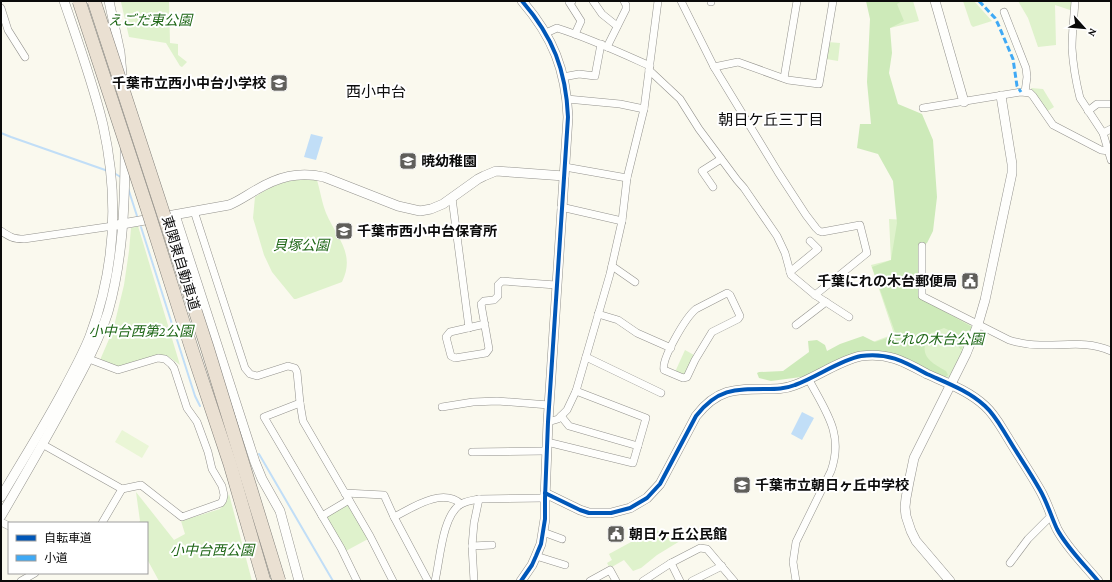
<svg xmlns="http://www.w3.org/2000/svg" width="1112" height="582" font-family="'Crimson Pro','Noto Sans JP',serif">
  <style>
    .green { fill: #dff2cc }
    .forest { fill: #cdeab9 }
    .pitch { fill: #eaf6d6 }
    .water { fill: #c1def7 }
    .lines { fill: none; stroke-linecap: round; stroke-linejoin: round }
    .stream { stroke: #c1def7; stroke-width: 2 }
    .minor-casing { stroke: #93928d; stroke-width: 8 }
    .tertiary-casing { stroke: #93928d; stroke-width: 10 }
    .minor { stroke: #fefefc; stroke-width: 7 }
    .tertiary { stroke: #fefefc; stroke-width: 9 }
    .motorway-bridge-casing { stroke: #807f7a; stroke-width: 14; stroke-linecap: butt }
    .motorway-bridge { stroke: #eae0d2; stroke-width: 13 }
    .quiet { stroke: #3fa9f5; stroke-width: 3; stroke-dasharray: 6 3; stroke-linecap: butt }
    .cycleway-casing { stroke: #fff; stroke-width: 6 }
    .cycleway { stroke: #0057b8; stroke-width: 4 }
    .labels { text-anchor: middle; dominant-baseline: central; stroke-width: 4; stroke-linejoin: round; paint-order: stroke }
    .park-label { font-size: 14px; font-style: italic; fill: #1f6717; stroke: #fff }
    .poi-label { font-size: 14px; font-weight: bold; fill: #0b0b0b; stroke: #fff; text-anchor: start }
    .street-label { font-size: 14px; fill: #0b0b0b; stroke: #fff }
    .neighbourhood-label { font-size: 15px; fill: #0b0b0b; stroke: #fff }
  </style>
  <rect width="100%" height="100%" fill="#faf9ee"/>
  <g class="green">
    <path d="M149 1H169L170 43 178 44V55L187 62 182 67 180 66 166 43 129 37 121 2Z"/>
    <path d="M884 1H913L919 21 890 28Z"/>
    <path d="M963 1H974L992 21 973 27 971 25Z"/>
    <path d="M1018 1H1073V11L1055 5 1056 45 1038 47 1028 18Z"/>
    <path d="M828 42 840 43 838 61 826 59Z"/>
    <path d="M1031 88 1043 89 1054 107 1046 112Z"/>
    <path d="M303 178 317 180C320 190 322 203 326 213 336 237 356 253 342 282L296 299H294L272 272 264 255 253 218 255 197C271 186 284 181 303 178Z"/>
    <path d="M889 219 921 221 920 298 969 323 972 327 965 347 951 376 947 378 857 348 894 334 871 265 891 260Z"/>
    <path d="M138 226 180 365 169 357 159 356 117 367 100 360 113 330 124 285 129 251 131 228Z"/>
    <path d="M685 350 694 355 685 375H682L675 372Z"/>
    <path d="M136 492 174 540 185 534 181 521 220 509 224 504 229 494 252 581H159L147 559V523H138L140 521Z"/>
    <path d="M347 503 368 539 344 552 324 516Z"/>
    <path d="M655 529 670 539 676 535 680 541 657 555 641 568 633 571 624 560 610 568 607 563 612 560 609 554Z"/>
  </g>
  <path class="forest" d="M866 1H902L897 4 904 21 890 28 892 53 889 73 898 104 922 114 933 140 937 197 933 231 927 243 922 246 920 298 972 327 973 329 961 350 958 346 957 335 953 332 944 328 931 333C929 336 926 341 925 345 922 359 936 365 946 371L948 375 943 379 877 352 815 374 801 377 771 381 759 378 757 373 759 372 783 371 809 352 808 341 817 340 825 345 827 351 840 344 863 336 875 342 896 335 872 267 891 260 897 223 893 181 878 154 857 148 860 124H871L867 82 870 19Z"/>
  <path class="pitch" d="M122 430 149 446 142 458 115 442Z"/>
  <g class="water">
    <path d="M311 134 323 137 316 160 304 157Z"/>
    <path d="M802 412 814 418 802 440 791 434Z"/>
  </g>
  <g class="lines">
    <g class="stream">
      <path d="M1 133 11 137 108 171"/>
      <path d="M114 173 119 176 122 178"/>
      <path d="M128 188 137 216"/>
      <path d="M141 227 195 396 200 406"/>
      <path d="M259 454 333 581"/>
    </g>
    <defs>
      <g id="minor">
        <path d="M572 1 569 2 581 21 575 34"/>
        <path d="M593 1 602 14 617 26"/>
        <path d="M681 1 714 67"/>
        <path d="M1075 1C1074 17 1072 33 1072 48 1073 65 1076 82 1080 98L1103 133 1111 160"/>
        <path d="M711 2V1"/>
        <path d="M1 8 8 30 25 57"/>
        <path d="M1004 12 1026 68 1027 77 1025 92"/>
        <path d="M546 33 557 28C589 38 619 52 650 66"/>
        <path d="M607 47 626 9V5L624 1"/>
        <path d="M649 70 680 99 699 129 737 180 744 188 777 236 785 253 791 275 815 295 849 317"/>
        <path d="M563 77 579 74 595 76 601 44"/>
        <path d="M784 78 797 1"/>
        <path d="M567 99 620 104 644 109"/>
        <path d="M923 108 1021 92 1030 93 1033 96 1053 125 1101 150 1109 151"/>
        <path d="M1088 111 1097 104H1111"/>
        <path d="M1103 133 1111 129"/>
        <path d="M565 167 627 178"/>
        <path d="M713 187 702 171 721 159"/>
        <path d="M452 198 469 328"/>
        <path d="M561 207 622 221"/>
        <path d="M194 211 245 368 250 374 257 376 288 366 295 368 297 372 300 403 303 421 370 536 393 581"/>
        <path d="M1 231C10 237 13 239 24 239L113 226"/>
        <path d="M922 246V296L1009 340C1019 343 1029 345 1040 345 1065 346 1086 340 1111 351"/>
        <path d="M612 266 635 282"/>
        <path d="M790 272 818 249 810 241"/>
        <path d="M727 293 730 295 740 316 738 319 712 332 695 360 687 377 683 378 664 370C661 359 686 317 696 309Z"/>
        <path d="M815 295 867 253 860 225 822 232 819 231 816 228 806 215 778 172 714 67 738 62 788 80 819 84 833 1"/>
        <path d="M598 314 618 320 637 333 671 348"/>
        <path d="M485 324 450 332 446 337 451 356 455 358 486 353 489 349 481 304 484 301 494 300 498 296V285L502 281 556 285"/>
        <path d="M796 325 826 302"/>
        <path d="M586 357 661 393"/>
        <path d="M300 403 264 417 341 548 357 581"/>
        <path d="M442 407 473 402 497 401 549 405"/>
        <path d="M561 416 569 426 638 446"/>
        <path d="M548 422 558 419 567 410 576 391 610 274 622 221 627 178 644 109 658 1"/>
        <path d="M547 442 633 463 646 418 576 391"/>
        <path d="M42 444 122 489 141 485 182 517 221 503 223 500 224 495 222 486 212 469 208 452 197 422 187 408 174 368 171 364 165 359 158 358 118 370 89 359"/>
        <path d="M472 452 546 451"/>
        <path d="M345 493 384 495 394 517 428 581"/>
        <path d="M322 516 349 500"/>
        <path d="M394 517C412 508 442 487 461 504"/>
        <path d="M1 522 9 526"/>
        <path d="M102 523 122 489"/>
        <path d="M543 532 562 539"/>
        <path d="M472 546 492 545"/>
        <path d="M536 556 565 565"/>
        <path d="M671 563 680 581"/>
        <path d="M1010 563 1028 539 1051 516"/>
        <path d="M21 581 35 573"/>
        <path d="M435 581C440 561 442 515 461 504 466 501 473 500 479 499L545 498"/>
        <path d="M474 581 472 546 474 523 479 499"/>
        <path d="M590 581 610 570 616 581"/>
        <path d="M643 581 671 563 700 548 707 549 734 581"/>
        <path d="M692 581 722 566"/>
        <path d="M796 581 793 562 796 542 831 471C844 434 826 412 809 380"/>
      </g>
      <g id="tertiary">
        <path d="M109 1 120 52 122 74"/>
        <path d="M935 1 964 102"/>
        <path d="M175 215 255 462 262 479 280 511 299 581"/>
        <path d="M117 225 229 205C239 201 247 195 256 190 278 177 298 171 324 177L398 206 420 211 431 209 443 204 478 179 484 176 496 171 564 176"/>
        <path d="M545 493 580 510 589 513H611L630 508 647 498 660 484 696 416C717 389 734 389 765 389 776 389 785 389 795 385 817 377 840 360 861 356 888 352 905 362 927 374 947 383 969 391 985 406 995 415 1001 427 1008 438 1018 455 1030 472 1040 490 1047 502 1051 516 1057 529 1067 548 1084 564 1098 581"/>
        <path d="M1 497C22 461 45 425 65 387 74 370 83 354 90 336 116 267 119 197 103 125 93 83 78 42 64 1"/>
        <path d="M1 516C25 475 49 434 71 392 85 366 99 340 108 312 123 259 125 203 125 149"/>
        <path d="M521 581 532 565 536 556 541 544 545 519V498L548 422 568 117C566 70 553 37 522 1"/>
        <path d="M950 581 916 541 911 531 906 516 905 507 906 498 909 482 914 458 966 354 978 324 985 300 1012 173V164L1001 96"/>
      </g>
    </defs>
    <use href="#minor" class="minor-casing"/>
    <use href="#tertiary" class="tertiary-casing"/>
    <use href="#minor" class="minor"/>
    <use href="#tertiary" class="tertiary"/>
    <defs>
      <g id="motorway-bridge">
        <path d="M79 1 148 211 193 353 230 464 264 581"/>
        <path d="M94 1 207 347 279 581"/>
      </g>
    </defs>
    <use href="#motorway-bridge" class="motorway-bridge-casing"/>
    <use href="#motorway-bridge" class="motorway-bridge"/>
    <path class="quiet" d="M979 1 995 18 998 24 1013 59 1017 86 1021 92"/>
    <defs>
      <g id="cycleway">
        <path d="M545 493 580 510 589 513H611L630 508 647 498 660 484 696 416C717 389 734 389 765 389 776 389 785 389 795 385 817 377 840 360 861 356 888 352 905 362 927 374 947 383 969 391 985 406 995 415 1001 427 1008 438 1018 455 1030 472 1040 490 1047 502 1051 516 1057 529 1067 548 1084 564 1098 581"/>
        <path d="M521 581 532 565 536 556 541 544 545 519V498L548 422 568 117C566 70 553 37 522 1"/>
      </g>
    </defs>
    <use href="#cycleway" class="cycleway-casing"/>
    <use href="#cycleway" class="cycleway"/>
  </g>
  <defs>
    <symbol id="school-square" viewBox="-11 -11 22 22"><rect x="-9" y="-9" width="18" height="18" rx="4" fill="#5f5e5a" stroke="#fff"/><path d="M0-5L7-2L0 1L-7-2ZM-4 1L0 2.5L4 1V4Q0 6-4 4Z" fill="#fff"/></symbol>
    <symbol id="civic-square" viewBox="-11 -11 22 22"><rect x="-9" y="-9" width="18" height="18" rx="4" fill="#5f5e5a" stroke="#fff"/><path d="M-.6-6.5H3V-4.5H.6V-3L4-1V1h2V6H-6V1h2V-1L-.6-3ZM-1.2 2.5V6h2.4V2.5Z" fill="#fff"/></symbol>
  </defs>
  <g fill-rule="evenodd">
    <use href="#school-square" x="269" y="73" width="20" height="20"/>
    <use href="#school-square" x="398" y="151" width="20" height="20"/>
    <use href="#school-square" x="334" y="221" width="20" height="20"/>
    <use href="#civic-square" x="960" y="271" width="20" height="20"/>
    <use href="#school-square" x="732" y="475" width="20" height="20"/>
    <use href="#civic-square" x="606" y="524" width="20" height="20"/>
  </g>
  <g class="labels">
    <g class="park-label">
      <text x="150" y="20">えごだ東公園</text>
      <text x="301" y="245">貝塚公園</text>
      <text x="141" y="331">小中台西第2公園</text>
      <text x="935" y="339">にれの木台公園</text>
      <text x="212" y="550">小中台西公園</text>
    </g>
    <g class="poi-label">
      <text x="266" y="83" text-anchor="end">千葉市立西小中台小学校</text>
      <text x="421" y="161">暁幼稚園</text>
      <text x="357" y="231">千葉市西小中台保育所</text>
      <text x="957" y="281" text-anchor="end">千葉にれの木台郵便局</text>
      <text x="755" y="485">千葉市立朝日ヶ丘中学校</text>
      <text x="629" y="534">朝日ヶ丘公民館</text>
    </g>
    <g class="street-label">
      <text transform="translate(181 263) rotate(73)">東関東自動車道</text>
    </g>
    <g class="neighbourhood-label">
      <text x="376" y="92">西小中台</text>
      <text x="771" y="120">朝日ケ丘三丁目</text>
    </g>
  </g>
  <rect width="1112" height="582" fill="none" stroke="#0b0b0b" stroke-width="4"/>
  <rect x="8" y="522" width="140" height="52" fill="#ffffff" stroke="#9d9d9d"/>
  <rect x="16" y="535" width="20" height="6" fill="#0057b8" stroke="#9d9d9d"/>
  <text x="44" y="542" font-size="12" fill="#0b0b0b">自転車道</text>
  <rect x="16" y="555" width="20" height="6" fill="#3fa9f5" stroke="#9d9d9d"/>
  <text x="44" y="562" font-size="12" fill="#0b0b0b">小道</text>
  <g transform="translate(1084 28) rotate(117)" stroke="#ffffff" stroke-width="3" paint-order="stroke">
  <path d="M0-3L7 15L0 10L-7 15Z" fill="#0b0b0b"/>
  <text y="-6" font-size="11" font-weight="bold" text-anchor="middle" fill="#0b0b0b">N</text>
  </g>
</svg>
